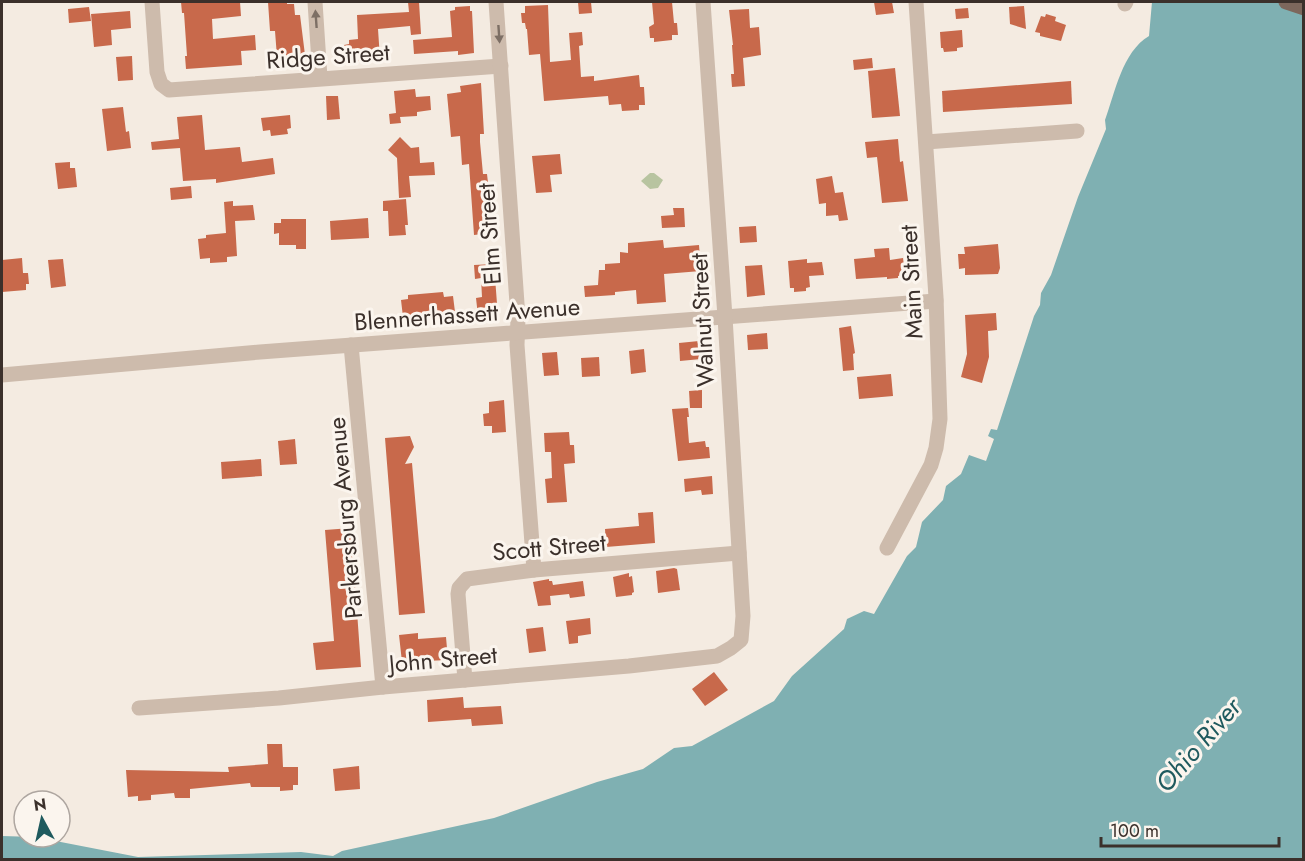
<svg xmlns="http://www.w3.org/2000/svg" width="1305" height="861" font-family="Jost,sans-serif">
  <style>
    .green { fill: #b8c4a0 }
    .water { fill: #7fb0b2 }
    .building { fill: #c8694b }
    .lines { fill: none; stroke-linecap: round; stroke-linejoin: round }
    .minor { stroke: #cdbbac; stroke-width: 15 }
    .major { stroke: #7d675c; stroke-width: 15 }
    .oneway { fill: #7d6f65 }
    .labels { text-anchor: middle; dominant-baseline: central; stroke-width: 6; stroke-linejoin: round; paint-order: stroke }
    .street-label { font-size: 24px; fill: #3b302b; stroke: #fbf5ee }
    .water-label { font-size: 26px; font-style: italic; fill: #1f5a5e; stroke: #fbf5ee }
  </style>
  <rect width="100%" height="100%" fill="#f4ebe1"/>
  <path class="green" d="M650 173H654L663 180 658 188 650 189 641 181Z"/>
  <path class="water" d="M1152 2H1303V859L2 860V836L35 837 138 857 301 852 333 856 342 851 494 818 597 782 643 769 674 748 692 746 774 701 792 676 844 629 847 619 864 611 874 614 907 556 916 547 922 522 943 500 946 486 961 474 969 455 986 461 994 439 988 436 991 429 997 430 1034 316 1040 305 1041 293 1051 275 1078 197 1106 129 1105 120C1115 93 1122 52 1149 36Z"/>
  <g class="building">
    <path d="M181 2H240L241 16 212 19 213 39 255 35 256 50 241 51 242 65 186 69 185 56H187L184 13H182Z"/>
    <path d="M268 2H287V4H294L295 15H300L305 55 277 57 275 31H270Z"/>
    <path d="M408 2H419L421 34 411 35 410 26 378 29 380 59 349 62V59H346L344 45 349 44V40L358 39 357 15 409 12Z"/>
    <path d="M578 2H591L592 13 579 14Z"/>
    <path d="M652 2H672L674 23H677L678 35H672V40L654 42V38H650L649 27 654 24Z"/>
    <path d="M874 2H892L894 13 876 15Z"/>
    <path d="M548 5 550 62 571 60 569 33 582 32 583 45 579 46 581 77 594 76V81L639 75 640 87H644L645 105H639V110L622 111 621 104 609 105 608 96 544 101 540 54 529 55 527 29H526L525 23H522L521 13H525V6Z"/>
    <path d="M470 6V11H472L474 53 458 55V51L414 54 413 40 452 37 450 11 455 10V7Z"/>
    <path d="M1024 6 1026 29 1010 24 1009 7Z"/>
    <path d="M89 7 91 21 69 23 68 9Z"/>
    <path d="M968 8 969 18 956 19 955 9Z"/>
    <path d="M749 9 750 28 759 27 761 55 743 58 745 86 732 87 731 74H734L732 45H733L729 10Z"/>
    <path d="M130 11 131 28 111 30 112 45 94 47 91 14Z"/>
    <path d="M1046 14 1056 17 1055 21 1066 25 1061 41 1040 36V33L1035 32 1041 16 1045 17Z"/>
    <path d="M962 30 963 47 957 48V51L944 52 943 48H941L940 32Z"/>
    <path d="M132 56 133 80 118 81 116 57Z"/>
    <path d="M872 58 873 68 854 70 853 60Z"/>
    <path d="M895 68 900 116 872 118 868 71Z"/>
    <path d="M1071 81 1072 104 943 112 942 91Z"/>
    <path d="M481 83 484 134H480V142L483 174H487L493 227H491V233L474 235 469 164 462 165 460 136 451 137 447 94 461 92 460 86Z"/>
    <path d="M415 89 416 97 430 96 431 110 417 112V116L400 117 401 123 390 124 389 114 396 113 394 91Z"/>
    <path d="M326 96H338L340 119 327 120Z"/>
    <path d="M123 107 126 132 129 131 131 148 107 151 102 109Z"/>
    <path d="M202 115 205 150 240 147 242 162 273 158 275 174 216 183V179L183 181 180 148 152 150 151 142 179 139 177 117Z"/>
    <path d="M290 115 291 128 287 129 288 134 271 136 270 130 263 131 261 118Z"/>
    <path d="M400 137 411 148 419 147 420 163 434 162 435 175 409 176 411 197 399 198 397 158 388 150Z"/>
    <path d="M898 139 900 162 903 161 908 201 882 203 877 157 867 158 865 142Z"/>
    <path d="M560 154 562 174 550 175 552 192 536 193 532 156Z"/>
    <path d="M70 162V168H75L77 187 58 189 55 163Z"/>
    <path d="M832 176 835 193 843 192 848 220 839 221 838 215 826 216V203L819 204 816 179Z"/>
    <path d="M191 186 192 198 171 200 170 188Z"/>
    <path d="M406 199 408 225H405L406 235 389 236 388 211H383V201Z"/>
    <path d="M233 201V206L253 205 255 220 235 221 237 256 227 257V262L210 263V258L200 259 198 239 206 238V235L226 233 224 202Z"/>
    <path d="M673 208H684L685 227 662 228 661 216 674 215Z"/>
    <path d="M368 218 369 238 331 240 330 221Z"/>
    <path d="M281 219H306V249H296V245H279V233L274 234V223H281Z"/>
    <path d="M756 226 757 242 740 243 739 227Z"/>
    <path d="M663 240 664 248 699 245 701 271 664 274 666 302 637 304 636 290 615 292V295L585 297 584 286 598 285 599 270H605V264L620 263V252L628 253V243Z"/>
    <path d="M998 244 1000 268 998 274 965 275V268L959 269 958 254H965L964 247Z"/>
    <path d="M889 248 890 260 903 258 905 275 898 276V278L887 279V277L856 279 854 259 875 257 874 249Z"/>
    <path d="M22 258 23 273H28L29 284H26V290L2 292V260Z"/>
    <path d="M63 259 66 286 51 288 48 260Z"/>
    <path d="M807 259V263L822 262 824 275 809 276 810 287 806 288V291L794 292V288H790L788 261Z"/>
    <path d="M494 264 498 317 484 318V315L478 316 476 298 482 297 481 278 475 279 474 265Z"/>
    <path d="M762 265 765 295 747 297 745 266Z"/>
    <path d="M443 292 444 297 453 296 455 312 403 317 401 300 408 299V295Z"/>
    <path d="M996 313 997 330 988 331 989 357 982 383 961 377 967 354 965 315Z"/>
    <path d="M851 326 855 353 853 354 854 370 843 371 839 328Z"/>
    <path d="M767 333 768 349 748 350 747 335Z"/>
    <path d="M699 341 701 359 680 361 679 343Z"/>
    <path d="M644 349 646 372 631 374 629 351Z"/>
    <path d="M557 352 559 375 544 376 542 353Z"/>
    <path d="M599 357 600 376 582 377 581 358Z"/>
    <path d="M891 374 893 396 859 399 857 377Z"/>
    <path d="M702 390V408H690L689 391Z"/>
    <path d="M504 400 506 432 492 433V426H484L483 414 489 413V402Z"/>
    <path d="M688 408 689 417H687L689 443 705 441 706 447H709L710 458 678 461 672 409Z"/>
    <path d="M569 432 570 445H574L575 463 564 464 567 502 547 503 545 479 552 478 551 452H545L544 433Z"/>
    <path d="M410 436 414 447 405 464 412 463 425 613 399 615 385 438Z"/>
    <path d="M295 439 297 464 280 465 278 441Z"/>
    <path d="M261 459 262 476 222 479 221 462Z"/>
    <path d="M712 476 713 494 702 495 701 490 685 492 684 479Z"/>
    <path d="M653 512 655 543 606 547 605 529 639 526 638 513Z"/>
    <path d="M351 528 361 667 316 670 313 643 334 641 325 530Z"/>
    <path d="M674 568 677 569 680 590 658 593 656 571Z"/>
    <path d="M629 573V577L632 576 634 592 632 593V595L616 597 613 577Z"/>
    <path d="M549 579V581H552L553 585 583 581 585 596 570 598 569 594 550 596 551 605 538 606 533 582Z"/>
    <path d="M590 618 591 634 578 636V643L569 644 566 621Z"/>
    <path d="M543 627 546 651 529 653 526 629Z"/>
    <path d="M418 633V639L446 637 448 660 402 662 399 635Z"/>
    <path d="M714 672 728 690 705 706 692 689Z"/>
    <path d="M463 697 464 708 501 706 503 724 472 726 471 719 428 722 427 700Z"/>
    <path d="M267 744H282L283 767H298V785H293V790L280 791V787H251L250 783 190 789V798H175L174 793 151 795V800L138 801V796L128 797 126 770 229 772 228 767 268 764Z"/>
    <path d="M359 766 360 789 335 791 333 769Z"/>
  </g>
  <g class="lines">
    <g class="minor">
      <path d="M152 2 157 72 161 84 169 90 501 66"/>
      <path d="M315 2 320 78"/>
      <path d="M496 2 518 318 517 345 534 570"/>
      <path d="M1125 4 1126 2"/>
      <path d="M926 142 1077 131"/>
      <path d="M351 345 383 687"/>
      <path d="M2 375 260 352 936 301"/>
      <path d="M887 548 931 465 936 448 940 419 936 297 916 2"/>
      <path d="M465 680 458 594 459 588 467 579 534 570 739 553"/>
      <path d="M139 708 279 698 383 687 629 666 717 656 731 648 741 640 743 616 725 317 703 2"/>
    </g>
    <path class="major" d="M1286 2 1304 8"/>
  </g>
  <defs><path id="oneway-solid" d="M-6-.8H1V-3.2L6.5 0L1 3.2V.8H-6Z" transform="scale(1.5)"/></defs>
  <g class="oneway">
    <use href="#oneway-solid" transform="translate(316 19) rotate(-94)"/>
    <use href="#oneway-solid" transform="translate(499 34) rotate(86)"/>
  </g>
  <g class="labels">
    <g class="street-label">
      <text transform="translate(328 56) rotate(-4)">Ridge Street</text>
      <text transform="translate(489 234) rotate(-94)">Elm Street</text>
      <text transform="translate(911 282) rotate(-93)">Main Street</text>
      <text transform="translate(467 314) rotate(-4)">Blennerhassett Avenue</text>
      <text transform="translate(702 320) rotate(-93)">Walnut Street</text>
      <text transform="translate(345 518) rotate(-95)">Parkersburg Avenue</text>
      <text transform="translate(549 547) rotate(-5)">Scott Street</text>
      <text transform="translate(443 659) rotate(-5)">John Street</text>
    </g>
    <g class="water-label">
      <text transform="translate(1198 745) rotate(-49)">Ohio River</text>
    </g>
  </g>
  <rect width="1305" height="861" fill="none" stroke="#3b302b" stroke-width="6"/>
  <g transform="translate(42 819) rotate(352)"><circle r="28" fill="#fbf5ee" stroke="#aea6a0" stroke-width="1.5"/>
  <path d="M0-4.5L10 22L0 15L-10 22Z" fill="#1f5a5e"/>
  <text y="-9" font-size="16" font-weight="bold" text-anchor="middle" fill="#3b302b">N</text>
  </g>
  <path d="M1101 837v9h178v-9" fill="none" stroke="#3b302b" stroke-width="3"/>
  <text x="1110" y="837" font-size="18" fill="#3b302b" stroke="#fbf5ee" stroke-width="4.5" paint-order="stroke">100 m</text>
</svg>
